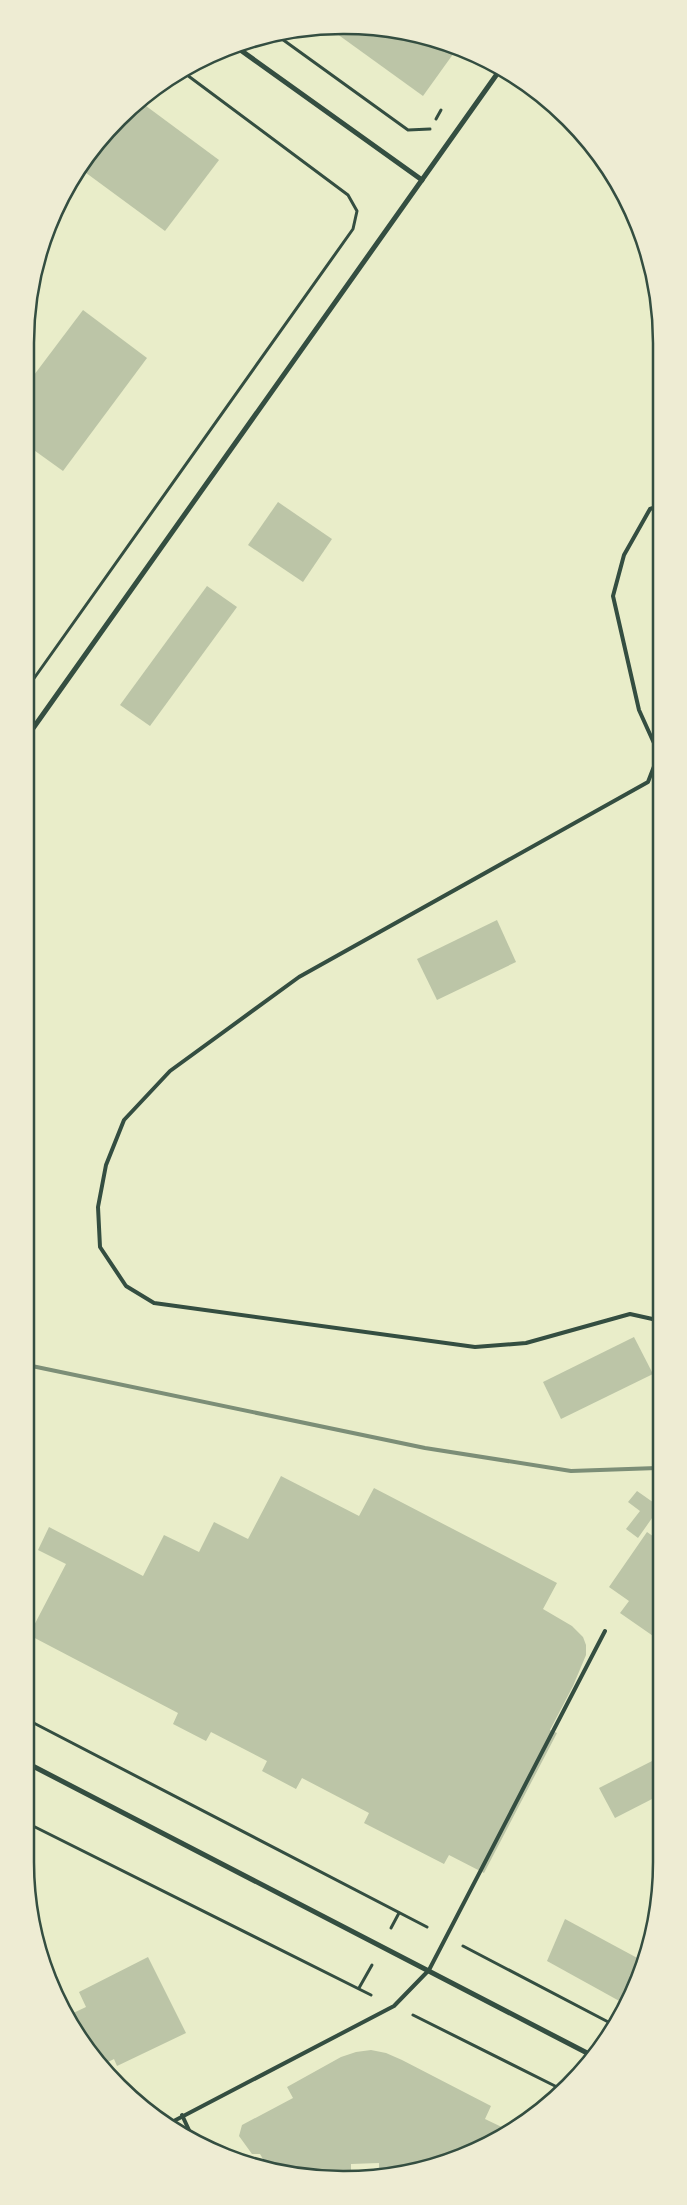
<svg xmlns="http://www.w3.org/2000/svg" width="687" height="2205" font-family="'Noto Sans',sans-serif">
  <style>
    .building { fill: #bcc5a7 }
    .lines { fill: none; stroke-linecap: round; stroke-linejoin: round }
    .path { stroke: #344e41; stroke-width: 3 }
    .service { stroke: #344e41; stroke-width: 4 }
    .minor { stroke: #344e41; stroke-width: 5 }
    .rail { stroke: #7c8e77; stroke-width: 4 }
    .rim { fill: none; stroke: #344e41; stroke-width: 2.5 }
  </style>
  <rect width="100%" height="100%" fill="#e9edc9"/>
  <g class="building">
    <path d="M333 31H406L456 50 423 96Z"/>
    <path d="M142 103 219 160 165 231 78 167Z"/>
    <path d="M83 310 147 358 63 471 31 448V379Z"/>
    <path d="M278 502 332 539 303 582 248 545Z"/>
    <path d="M207 586 237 607 150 726 120 705Z"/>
    <path d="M497 920 516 962 437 1000 417 959Z"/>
    <path d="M634 1337 653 1374 561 1419 543 1382Z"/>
    <path d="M281 1476 359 1516 374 1488 557 1583 543 1609 572 1626 583 1637 586 1645V1655L573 1686 550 1730 557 1733 484 1873 449 1855 444 1864 364 1823 369 1813 302 1778 296 1789 262 1771 267 1761 211 1732 206 1741 173 1724 178 1713 29 1635 66 1564 38 1550 49 1527 143 1576 164 1535 199 1552 214 1522 248 1539Z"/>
    <path d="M637 1491 657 1505V1511L638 1538 626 1529 640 1511 628 1502Z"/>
    <path d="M647 1532 657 1539 656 1638 620 1613 629 1601 609 1587Z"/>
    <path d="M656 1759V1797L615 1818 599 1788Z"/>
    <path d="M565 1919 641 1960 623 2003 547 1961Z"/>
    <path d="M148 1957 186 2033 117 2066 114 2059 100 2066 69 2015 86 2007 79 1992Z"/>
    <path d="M371 2050 386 2053 402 2060 491 2106 485 2119 510 2131 426 2169 386 2172 379 2168V2163L351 2164V2174L302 2177 267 2166 260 2154H252L239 2136 242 2125 293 2098 287 2087 341 2057 356 2052Z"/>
  </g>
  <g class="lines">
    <g class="path">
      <path d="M275 34 408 130 430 129"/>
      <path d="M436 119 441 110"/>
      <path d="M30 684 353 229 357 211 348 195 183 72"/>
      <path d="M26 1719 427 1927"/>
      <path d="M25 1822 371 1995"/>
      <path d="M391 1928 399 1913"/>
      <path d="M463 1946 614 2025"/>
      <path d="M359 1988 372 1965"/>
      <path d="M413 2015 559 2088"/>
    </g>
    <g class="service">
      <path d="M658 752 639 710 613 596 624 555 650 509 659 506"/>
      <path d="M657 1320 630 1314 526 1343 475 1347 154 1303 126 1286 100 1247 98 1207 106 1165 124 1120 170 1071 299 977 648 782 658 756"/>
      <path d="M182 2115 194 2141"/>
      <path d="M170 2123 394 2006 429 1970 605 1631"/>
    </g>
    <g class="minor">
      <path d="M239 49 422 180"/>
      <path d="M29 734 502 67"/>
      <path d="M25 1762 591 2055"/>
    </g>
    <path class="rail" d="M27 1365 425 1448 571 1471 657 1468"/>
  </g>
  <path d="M0 0H687V2205H0ZM343 34H344A309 309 0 0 1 653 343V1862A309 309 0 0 1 344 2171H343A309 309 0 0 1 34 1862V343A309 309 0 0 1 343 34Z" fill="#eeecd3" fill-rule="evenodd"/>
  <path class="rim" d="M343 34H344A309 309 0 0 1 653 343V1862A309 309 0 0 1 344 2171H343A309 309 0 0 1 34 1862V343A309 309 0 0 1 343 34Z"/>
</svg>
